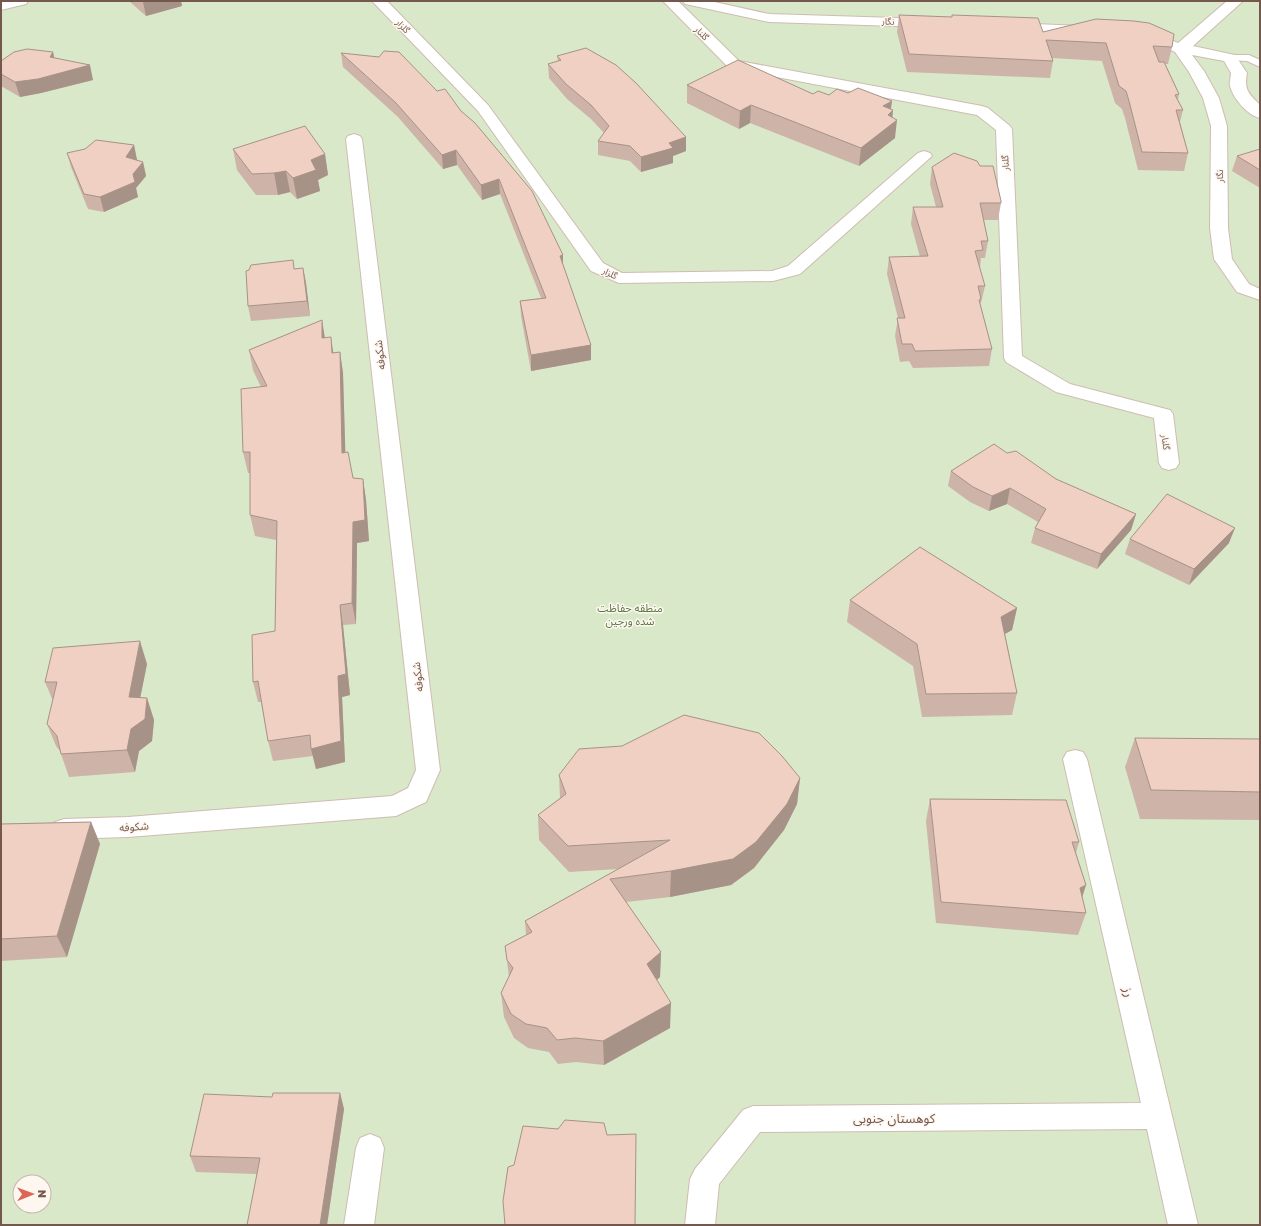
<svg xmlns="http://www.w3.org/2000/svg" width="1261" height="1226" font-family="'Golos Text','Noto Sans Arabic',sans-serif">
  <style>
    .green { fill: #d9e8c8; fill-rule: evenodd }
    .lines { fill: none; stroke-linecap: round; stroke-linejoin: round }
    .lane-casing { stroke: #cfbcb2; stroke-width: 2 }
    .street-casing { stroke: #cfbcb2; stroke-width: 2 }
    .lane { fill: #fff; fill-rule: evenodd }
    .street { fill: #fff; fill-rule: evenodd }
    .wall { fill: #ceb3a8 }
    .shaded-wall { fill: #a79288 }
    .building { fill: #efd0c3; stroke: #a79288 }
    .labels { text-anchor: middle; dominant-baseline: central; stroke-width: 3; stroke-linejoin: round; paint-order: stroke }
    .far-street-label { font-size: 9px; fill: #74584e; stroke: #fef7f0 }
    .street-label { font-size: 11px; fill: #74584e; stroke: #fef7f0 }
    .park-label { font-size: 11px; fill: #5b7947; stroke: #fef7f0 }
    .near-street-label { font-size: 13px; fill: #74584e; stroke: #fef7f0 }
  </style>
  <rect width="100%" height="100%" fill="#fbf2e9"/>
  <path class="green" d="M1 1H1260V1225H1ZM20 1182H44V1206H20Z"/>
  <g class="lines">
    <defs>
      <path id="lane" d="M1230 55H1249L1260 60V67L1247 61 1226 60 1225 58 1226 56Z"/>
      <g id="street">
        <path d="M4 1H28L26 4 1 10V2Z"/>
        <path d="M372 1H387L488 105 603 263 622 273 772 271 788 266 918 153 924 151 930 153 932 156 800 274 773 281 619 283 591 271 478 111Z"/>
        <path d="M663 1H678L739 61 982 106 988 108 1010 126 1012 129 1022 356 1070 384 1170 410 1173 414 1179 463 1176 468 1169 470 1162 468 1159 463 1154 418 1056 392 1006 362 1004 358 996 130 977 115 729 68Z"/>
        <path d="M683 1H710L769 14 929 19 934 20 936 23 934 26 929 27 769 22 690 5 685 4Z"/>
        <path d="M1227 1H1243L1193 46 1235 55 1247 73C1244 90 1248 93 1260 105V118C1247 115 1233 98 1230 86 1229 82 1231 77 1231 73L1224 61 1192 55 1204 71 1219 98 1227 126 1228 228 1232 259 1249 284 1260 289V300L1237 292 1214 259 1210 228 1211 126 1203 98 1189 72 1175 52 1140 36 1138 33 1140 30 1145 29 1178 43Z"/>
        <path d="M1012 23 1083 26 1088 27 1090 30 1088 33 1083 34 1007 30 1005 27 1007 24Z"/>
        <path d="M354 134 360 136 362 139 440 770 426 802 396 816 128 837 64 839 55 836 52 829 55 822 64 819 128 817 392 796 408 788 416 770 346 139 348 136Z"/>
        <path d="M1075 750 1083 752 1087 759 1198 1225H1168L1147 1129 760 1132 719 1184 715 1225H685L690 1179 695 1169 743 1110 753 1106 1141 1103 1063 759 1067 752Z"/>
        <path d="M370 1134 380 1138 384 1148 374 1225H344L356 1148 360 1138Z"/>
      </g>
    </defs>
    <use href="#lane" class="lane-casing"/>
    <use href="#street" class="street-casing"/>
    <use href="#lane" class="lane"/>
    <use href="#street" class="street"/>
  </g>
  <g class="wall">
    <path d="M129 1H181L182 6 146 16Z"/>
    <path d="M899 15 1172 47 1168 64H1165L1179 94 1178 100 1183 110 1180 122 1188 153 1184 171 1138 170 1125 118 1122 109 1115 103 1102 61 1052 58 1053 61 1050 78 907 72 897 32Z"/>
    <path d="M53 52 54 57 93 80 41 93 20 97 1 86V61Z"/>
    <path d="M341 53 437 91 563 265 591 345V360L531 371 521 316 520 301 541 298 500 194 482 200 457 165 443 169 398 117 343 67Z"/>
    <path d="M557 56 686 137V151L673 156V163L641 172 630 161 598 155V141L604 133 591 119 567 99 549 78 548 64 558 61Z"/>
    <path d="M687 85 813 94 829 95 848 93 892 101 891 109 892 118 895 138 859 166 750 123 739 129 687 103Z"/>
    <path d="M134 145 137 160 143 162 146 176 136 188 138 197 104 212 88 209 71 167 67 153Z"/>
    <path d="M233 149 325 154 328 175 318 180 320 191 297 199 290 192 278 195H256L237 170Z"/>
    <path d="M1260 149V188L1232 171 1237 156Z"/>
    <path d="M932 167 1001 203 998 220H984L988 241 985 258H981L980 268 985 286 981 303H980V304L992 349 989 366 913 368 909 361 900 362 895 336 898 318 887 274 889 257H920L911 224 913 207H936L930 184Z"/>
    <path d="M303 268 306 283 310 316 251 321 248 306 295 269Z"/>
    <path d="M322 320 325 338 333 353 340 352 343 373 345 452 353 478 363 479 366 500 369 541 357 543 356 624 343 625 350 695 342 697 345 762 316 769 313 756 273 761 268 741 261 702H258L253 682 275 631 276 540 255 536 250 515V473H248L243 452 261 387 253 370 249 350Z"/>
    <path d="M1007 453 1056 479 1136 514 1131 530 1097 569 1031 543 1035 528 1038 522 1007 504 989 511 970 502 948 486 951 471Z"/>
    <path d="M1130 539 1229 543 1189 585 1125 554Z"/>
    <path d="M850 600 1017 608 1012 630 1005 634 1017 693 1012 715 922 717 913 666 847 622Z"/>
    <path d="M147 664 140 697 147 698 154 720 152 741 139 751 135 772 69 777 61 754 60 751 56 746 47 724 53 701 45 682Z"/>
    <path d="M1135 738 1260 739V826L1259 820 1140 819 1125 767Z"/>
    <path d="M559 775 800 778 797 804 784 830 754 868 731 885 670 897 626 902 661 952 660 977 657 980 670 1028 604 1065 576 1062 558 1064 549 1052 528 1048 514 1038 504 1017 501 993 509 977 505 946 526 935 525 921 619 869 569 872 539 840 538 815 560 798Z"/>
    <path d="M930 799 1079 842 1076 853 1086 885 1082 897 1086 913 1078 935 936 923 926 821Z"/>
    <path d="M91 822 100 844 67 957 1 961V824Z"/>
    <path d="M340 1093 344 1109 327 1225H247L257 1174 196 1172 190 1156 272 1097Z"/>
  </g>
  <g class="shaded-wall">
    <path d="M146 1H181L182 6 146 16 143 2Z"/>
    <path d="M53 52 56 66 50 57Z"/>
    <path d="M90 65 93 80 41 93 20 97 15 82Z"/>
    <path d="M892 101 890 113 893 110 892 124 897 120 895 138 859 166 861 148 883 106Z"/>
    <path d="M751 105 750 123 739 129 740 111Z"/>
    <path d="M686 137V151L673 156V163L641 172V157L669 143Z"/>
    <path d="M134 145 137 160 130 171 126 157Z"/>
    <path d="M456 150 457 165 443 169 442 155Z"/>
    <path d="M325 154 328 175 318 180 320 191 297 199 293 178 311 160Z"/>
    <path d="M143 162 146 176 136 188 138 197 104 212 100 197 133 174Z"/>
    <path d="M286 171 290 192 278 195 274 173Z"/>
    <path d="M499 179 500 194 482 200 481 185Z"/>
    <path d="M563 255V270L560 256Z"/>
    <path d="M303 268 306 283 310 316 307 301Z"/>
    <path d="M322 320 325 340 322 338Z"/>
    <path d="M331 337 334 358 332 353Z"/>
    <path d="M591 345V360L531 371V355Z"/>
    <path d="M340 352 343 373 346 473 342 453Z"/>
    <path d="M363 479 366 500 369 541 357 543 356 624 352 603 353 522Z"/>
    <path d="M1010 488 1007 504 989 511 992 496Z"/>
    <path d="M1136 514 1131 530 1097 569 1101 554Z"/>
    <path d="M1235 528 1229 543 1189 585 1194 569Z"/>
    <path d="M340 605 343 625 350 695 342 697 345 762 316 769 311 749 338 676Z"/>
    <path d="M1017 608 1012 630 996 639 1001 617Z"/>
    <path d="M140 641 147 664 136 719 129 697Z"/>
    <path d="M147 698 154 720 152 741 139 751 135 772 127 750 131 729Z"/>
    <path d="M800 778 797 804 784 830 754 868 731 885 670 897 671 871Z"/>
    <path d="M91 822 100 844 67 957 57 936Z"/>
    <path d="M1086 885 1079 907 1080 888Z"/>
    <path d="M661 952 660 977 647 989V964Z"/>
    <path d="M671 1003 670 1028 604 1065 603 1041Z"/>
    <path d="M340 1093 344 1109 327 1225H320Z"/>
  </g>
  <g class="building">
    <path d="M899 15 952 17V15L1038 18 1043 32 1096 19 1134 21 1149 23 1174 34 1172 47 1153 46 1159 62H1164L1179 94 1175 95 1183 110H1176L1188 153 1142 152 1129 101 1126 91 1119 86 1106 43 1046 40 1053 61 909 54Z"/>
    <path d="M586 48 616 65 636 83 686 137 669 143 673 148 641 157 630 146 598 141 609 126 591 105 566 84 548 64 561 60 557 56Z"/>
    <path d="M27 49 53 52 50 57 90 65 38 79 15 82 1 74V61L14 52Z"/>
    <path d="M384 51 399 52 437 91 445 89 461 111 475 123 532 191 563 255 560 256 591 345 531 355 520 301 546 298 499 179 481 185 456 150 442 155 396 103 341 53 379 57Z"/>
    <path d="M738 60 813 94 818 91 829 95 837 89 848 93 858 88 892 101 883 106 893 110 888 115 897 120 861 148 751 105 740 111 687 85Z"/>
    <path d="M305 126 325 154 311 160 316 170 293 178 286 171 274 173 252 174 233 149Z"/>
    <path d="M96 140 134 145 126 157 143 162 133 174 135 182 100 197 84 194 67 153 85 149Z"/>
    <path d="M1260 149V170L1237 156Z"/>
    <path d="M954 153 977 161 980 166H993L1001 201V203H980L988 241H981L983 250 975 251 985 286H978L981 299 979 300 992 349 915 351 912 344H902L897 318H905L889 257 928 256 913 207H943L932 167Z"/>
    <path d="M293 260 294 269 303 268 307 301 248 306 246 271 249 270 251 265Z"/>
    <path d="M322 320V338L331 337 332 353 340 352 342 453 348 452 353 478 363 479 365 520 353 522 352 603 340 605 346 674 338 676 341 741 311 749 310 735 268 741 258 681 253 682 252 635 275 631 277 521 250 515V452H243L241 389 267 386 249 350Z"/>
    <path d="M994 444 1007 453 1016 451 1056 479 1136 514 1101 554 1035 528 1046 509 1010 488 992 496 973 487 951 471Z"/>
    <path d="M1167 494 1235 528 1194 569 1130 539Z"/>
    <path d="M920 547 1017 608 1001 617 1017 693 926 694 917 644 850 600Z"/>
    <path d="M140 641 129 697 147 698 145 719 131 729 127 750 61 754 57 736 47 724 57 682H45L53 648Z"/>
    <path d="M684 715 759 733 782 756 800 778 787 804 756 842 733 859 671 871 610 879 661 952 647 964 671 1003 603 1041 575 1038 557 1040 547 1028 526 1024 511 1014 501 993 513 968 507 960 505 946 532 932 525 921 670 840 568 846 538 815 566 794 559 775 579 749 622 746Z"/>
    <path d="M1135 738 1260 739V792L1151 790Z"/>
    <path d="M930 799 1066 800 1079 842H1072L1086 885 1080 888 1086 913 941 902Z"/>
    <path d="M91 822 57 936 1 939V824Z"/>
    <path d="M273 1093H340L320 1225H247L260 1158 190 1156 204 1094 272 1097Z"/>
    <path d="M565 1120 604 1123 607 1135 636 1134 635 1225H505L503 1201 508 1167 514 1165 523 1126 558 1129Z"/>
  </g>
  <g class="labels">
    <g class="far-street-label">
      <text transform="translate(888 21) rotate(2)">نگار</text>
      <text transform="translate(403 26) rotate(46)">گلزار</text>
      <text transform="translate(702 33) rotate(45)">گلنار</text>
      <text transform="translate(1005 163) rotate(-92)">گلنار</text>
      <text transform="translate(1219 176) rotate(-90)">نگار</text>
      <text transform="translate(610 273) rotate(26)">گلزار</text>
      <text transform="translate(1166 442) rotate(82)">گلنار</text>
    </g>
    <g class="street-label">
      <text transform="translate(379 355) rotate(-97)">شکوفه</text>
      <text transform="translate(417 677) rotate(-97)">شکوفه</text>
      <text transform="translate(134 826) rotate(-4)">شکوفه</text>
    </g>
    <g class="park-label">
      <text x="630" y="607">منطقه حفاظت<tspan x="630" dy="13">شده ورجین</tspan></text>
    </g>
    <g class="near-street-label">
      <text transform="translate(1129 992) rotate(77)">رز</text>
      <text x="894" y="1118">کوهستان جنوبی</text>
    </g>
  </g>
  <rect width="1261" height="1226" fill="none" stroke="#74584e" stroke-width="4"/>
  <g transform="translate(32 1194) rotate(89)"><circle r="19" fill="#fef7f0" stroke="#c7b7af"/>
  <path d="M0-3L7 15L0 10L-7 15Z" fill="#dc6758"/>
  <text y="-6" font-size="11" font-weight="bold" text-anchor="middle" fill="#74584e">N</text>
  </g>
</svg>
